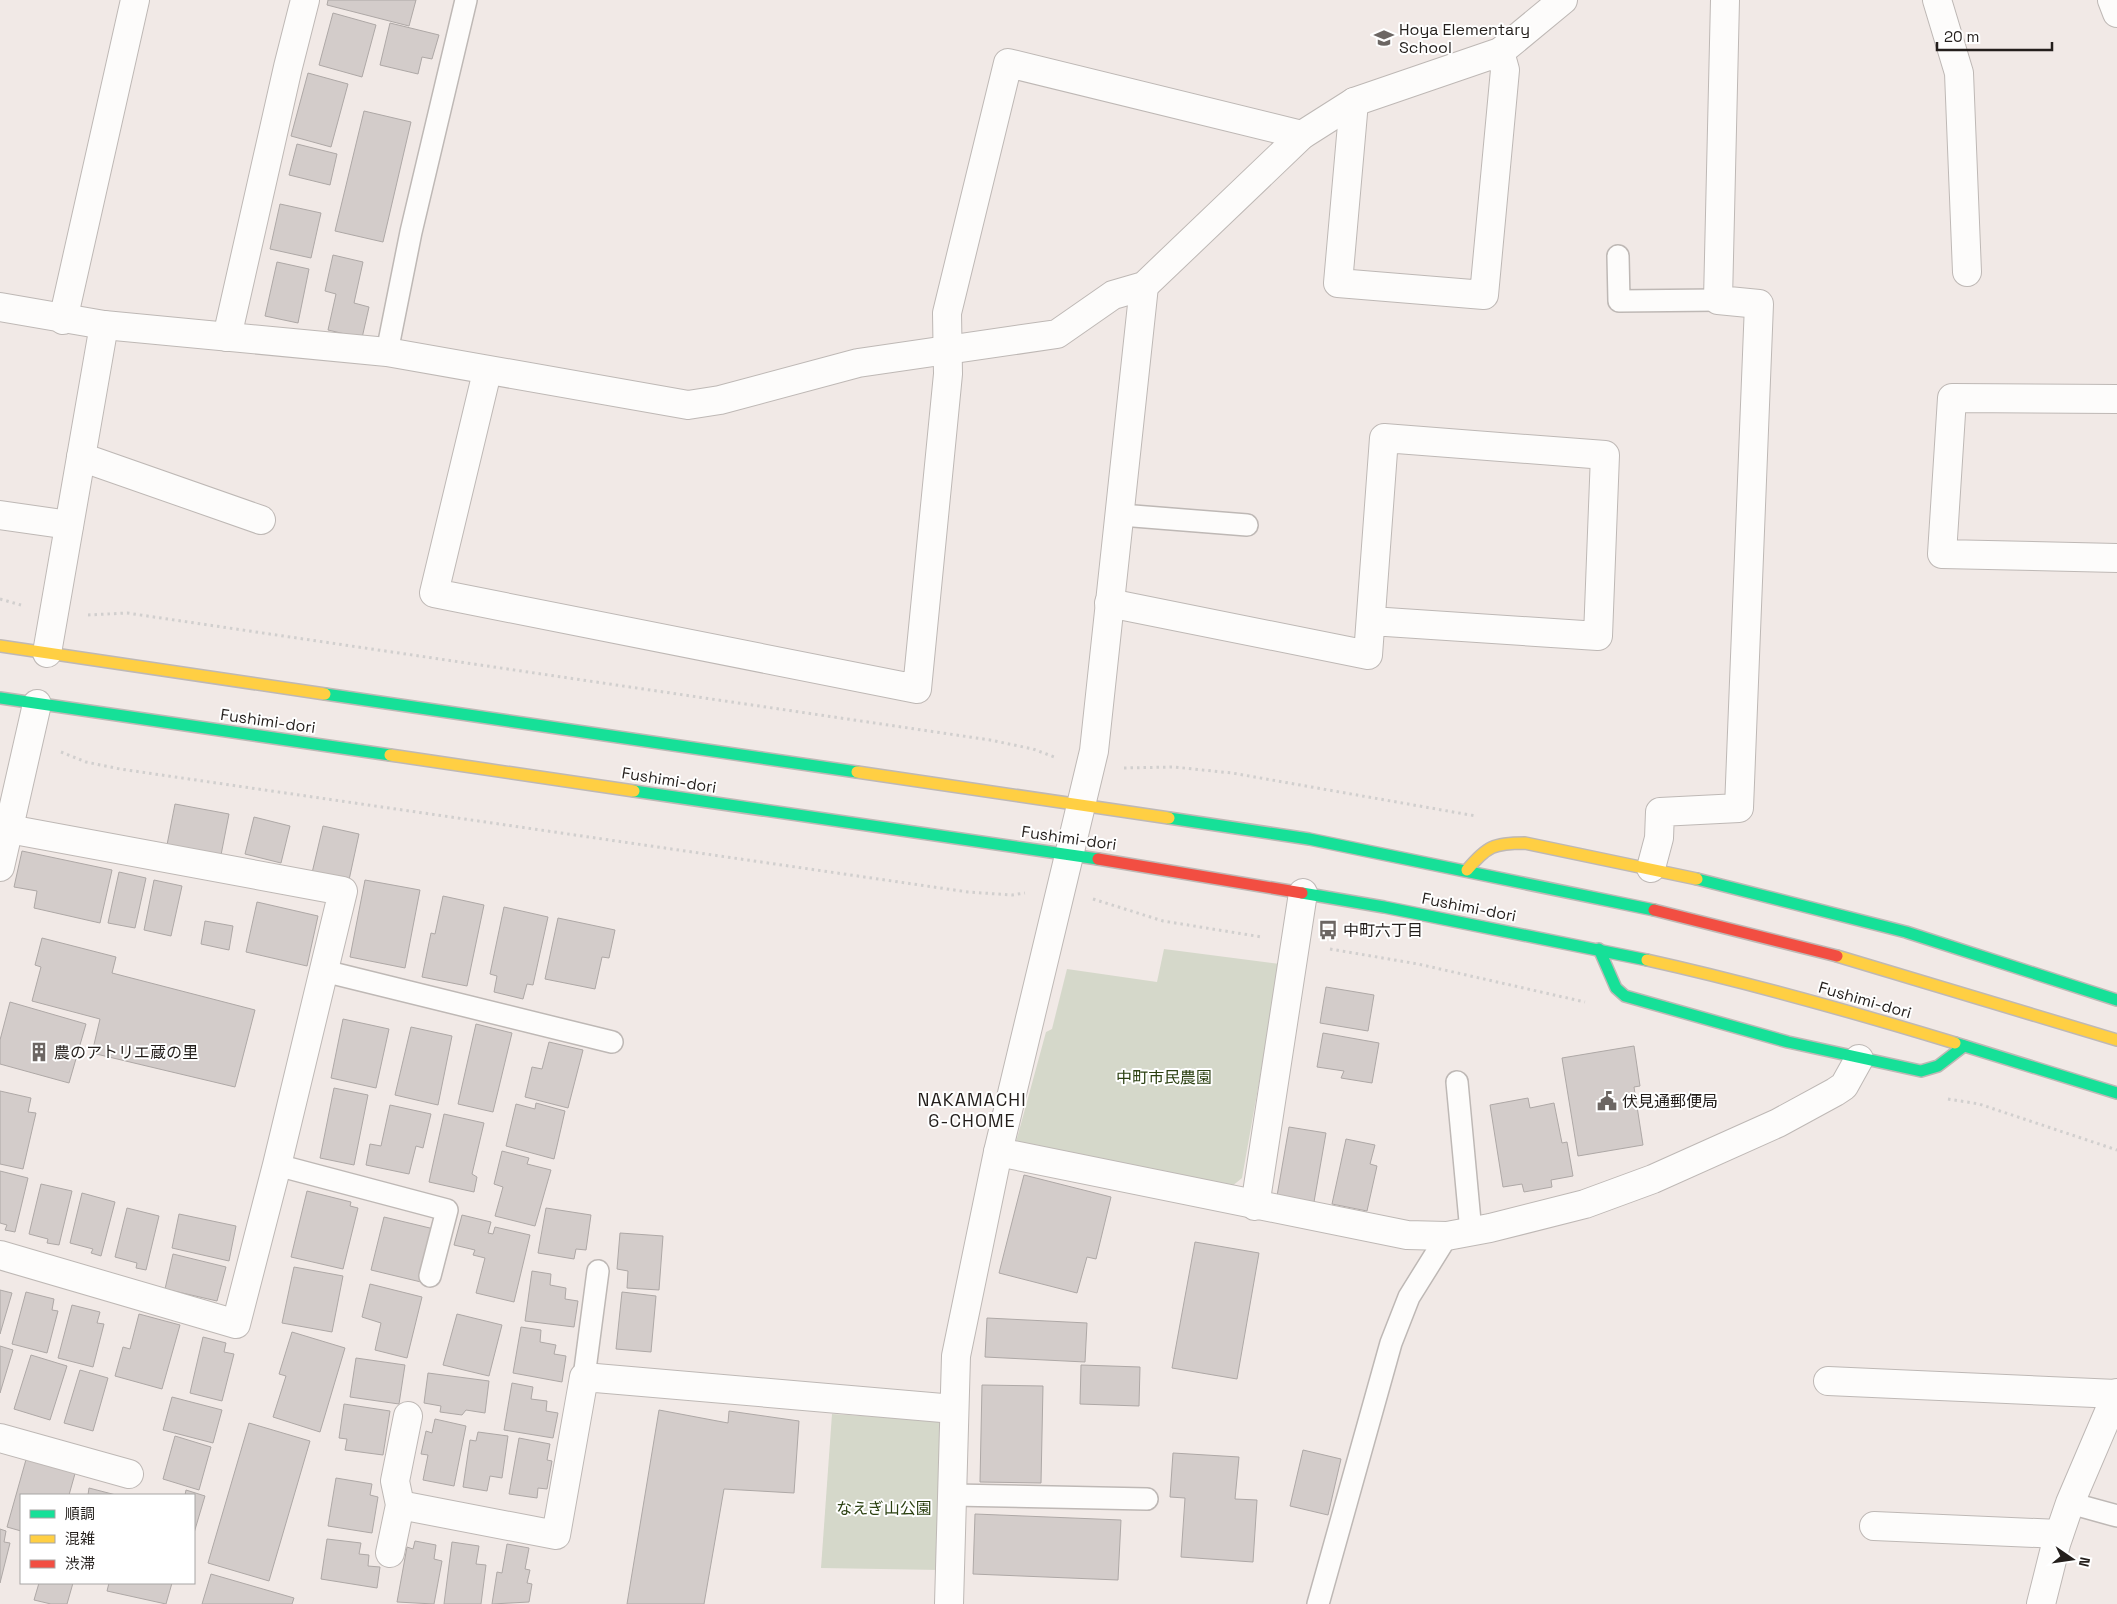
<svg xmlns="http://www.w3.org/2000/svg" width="2117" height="1604" font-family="'Space Grotesk','Noto Sans JP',sans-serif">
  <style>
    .green { fill: #d5d8ca }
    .building { fill: #d3ccca; stroke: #aea8a6 }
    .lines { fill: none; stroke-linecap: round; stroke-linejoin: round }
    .lane-casing { stroke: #beb8b5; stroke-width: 24 }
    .street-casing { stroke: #beb8b5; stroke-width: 30 }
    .fast-casing { stroke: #beb8b5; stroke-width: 14 }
    .slow-casing { stroke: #beb8b5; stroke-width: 14 }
    .jam-casing { stroke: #beb8b5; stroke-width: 14 }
    .path { stroke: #d1cfce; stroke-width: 3; stroke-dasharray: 2.5 4; stroke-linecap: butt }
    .lane { stroke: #fdfcfb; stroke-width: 21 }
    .street { stroke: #fdfcfb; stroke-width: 28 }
    .fast { stroke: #16e098; stroke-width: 11 }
    .slow { stroke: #ffcf43; stroke-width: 11 }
    .jam { stroke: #f24e42; stroke-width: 11 }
    .labels { text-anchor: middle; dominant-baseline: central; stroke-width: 4; stroke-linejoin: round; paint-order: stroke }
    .poi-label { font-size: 16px; fill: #241f1c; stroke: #fff; text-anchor: start }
    .street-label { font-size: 16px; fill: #241f1c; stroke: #fff }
    .park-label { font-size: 16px; fill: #2b4011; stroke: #fff }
    .neighbourhood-label { font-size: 18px; letter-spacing: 1px; fill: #241f1c; stroke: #fff }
  </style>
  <rect width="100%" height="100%" fill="#f1e9e6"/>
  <g class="green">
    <path d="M1164 949 1280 964 1242 1178 1231 1187 1016 1142 1046 1032 1052 1029 1067 969 1157 982Z"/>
    <path d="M832 1414 944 1421 941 1570 821 1568Z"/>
  </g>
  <g class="building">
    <path d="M328 0H416L409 26 327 5Z"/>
    <path d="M333 13 376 25 362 77 319 65Z"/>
    <path d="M390 23 439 35 432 59 422 57 418 74 380 65Z"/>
    <path d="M308 73 348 84 331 147 291 136Z"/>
    <path d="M364 111 411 122 383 242 335 231Z"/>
    <path d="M297 144 337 154 330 185 289 175Z"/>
    <path d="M280 204 321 213 311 258 270 249Z"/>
    <path d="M333 255 363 262 354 303 369 307 362 338 328 330 336 294 325 291Z"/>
    <path d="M277 262 309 269 298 323 265 316Z"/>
    <path d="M175 804 229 814 221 855 167 845Z"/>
    <path d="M254 817 290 826 281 863 245 854Z"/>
    <path d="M323 826 359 834 349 880 312 873Z"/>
    <path d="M22 851 112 870 100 923 34 908 37 891 14 887Z"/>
    <path d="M119 872 146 878 135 928 108 923Z"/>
    <path d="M154 880 182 886 171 936 144 930Z"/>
    <path d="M365 880 420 890 405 968 350 957Z"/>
    <path d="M443 896 484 905 467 986 422 977 431 933 435 934Z"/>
    <path d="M257 902 318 916 307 966 246 952Z"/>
    <path d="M504 907 548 917 533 985 527 984 523 999 494 992 497 976 490 974Z"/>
    <path d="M558 918 615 930 609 958 602 957 595 989 545 979Z"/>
    <path d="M205 921 233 926 229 950 201 944Z"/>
    <path d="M42 938 116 957 112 973 255 1010 235 1087 92 1053 100 1019 32 1001 41 967 35 965Z"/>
    <path d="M1326 987 1374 995 1368 1031 1320 1023Z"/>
    <path d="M10 1002 86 1024 69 1083 0 1064V1040Z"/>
    <path d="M343 1019 389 1029 376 1088 331 1078Z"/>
    <path d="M476 1024 512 1033 493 1112 458 1104Z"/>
    <path d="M411 1027 452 1036 438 1105 395 1095Z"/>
    <path d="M1323 1033 1379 1043 1372 1083 1341 1078 1344 1071 1317 1067Z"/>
    <path d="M549 1042 583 1050 568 1108 525 1097 532 1067 542 1069Z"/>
    <path d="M1634 1046 1640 1086 1634 1087 1643 1145 1578 1156 1562 1058Z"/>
    <path d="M334 1088 368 1095 354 1165 320 1158Z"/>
    <path d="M0 1091 31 1098 28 1112 36 1113 23 1169 0 1164Z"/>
    <path d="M1528 1098 1530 1108 1554 1103 1562 1143 1567 1142 1573 1176 1551 1180 1552 1187 1524 1192 1522 1184 1503 1187 1490 1105Z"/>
    <path d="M536 1103 565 1111 554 1159 506 1146 516 1104 535 1109Z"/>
    <path d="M390 1105 431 1114 423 1148 416 1146 409 1174 366 1165 370 1144 381 1146Z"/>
    <path d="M444 1114 484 1123 472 1174 477 1177 474 1192 429 1182Z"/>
    <path d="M1289 1127 1326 1133 1314 1202 1277 1196Z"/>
    <path d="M1346 1139 1375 1145 1370 1164 1377 1166 1367 1211 1332 1204Z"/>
    <path d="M502 1151 529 1158 527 1164 551 1170 535 1226 495 1216 503 1187 494 1184Z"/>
    <path d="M0 1171 28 1178 15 1232 5 1230 7 1225 0 1223Z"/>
    <path d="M1024 1175 1111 1197 1096 1259 1087 1257 1077 1293 999 1273Z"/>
    <path d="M41 1184 72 1191 59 1245 47 1243 48 1239 29 1234Z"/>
    <path d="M307 1191 351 1202 350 1206 358 1208 343 1269 291 1257Z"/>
    <path d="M82 1193 115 1202 101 1256 91 1253 93 1249 70 1243Z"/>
    <path d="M127 1208 159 1216 146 1270 136 1268 137 1263 115 1257Z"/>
    <path d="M546 1208 591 1215 586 1250 576 1249 574 1259 538 1253Z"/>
    <path d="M179 1214 236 1226 229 1261 172 1248Z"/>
    <path d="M462 1215 491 1222 488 1233 493 1234 495 1227 530 1235 514 1302 476 1293 485 1258 473 1255 475 1250 454 1245Z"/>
    <path d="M384 1217 434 1229 421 1282 371 1270Z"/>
    <path d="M620 1233 663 1236 659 1290 627 1288 628 1271 617 1269Z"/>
    <path d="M1195 1242 1259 1253 1237 1379 1172 1368Z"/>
    <path d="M173 1254 226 1267 217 1301 165 1289Z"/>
    <path d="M294 1267 343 1276 332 1332 282 1323Z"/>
    <path d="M532 1271 551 1274 550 1285 566 1288 565 1299 578 1301 574 1327 525 1321Z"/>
    <path d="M370 1284 422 1297 407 1358 375 1350 381 1323 362 1317Z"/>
    <path d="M0 1290 12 1293 0 1334Z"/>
    <path d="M26 1292 54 1299 52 1310 58 1311 47 1353 12 1344Z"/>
    <path d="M622 1292 656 1296 651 1352 616 1349Z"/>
    <path d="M72 1305 100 1312 97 1323 104 1324 93 1367 58 1358Z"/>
    <path d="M139 1314 180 1325 162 1389 115 1376 123 1347 130 1349Z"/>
    <path d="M457 1314 502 1325 489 1376 443 1365Z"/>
    <path d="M987 1318 1087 1323 1085 1362 985 1357Z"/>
    <path d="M521 1327 541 1330 540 1342 556 1345 554 1354 566 1356 562 1382 513 1373Z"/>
    <path d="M292 1332 345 1348 320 1432 273 1417 286 1376 279 1374Z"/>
    <path d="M203 1337 226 1343 224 1352 234 1354 222 1401 190 1393Z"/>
    <path d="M0 1346 13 1350 0 1393Z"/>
    <path d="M31 1355 67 1366 50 1420 14 1409Z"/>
    <path d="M356 1358 405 1365 399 1404 350 1397Z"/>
    <path d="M1081 1365 1140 1367 1139 1406 1080 1404Z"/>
    <path d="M80 1370 108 1378 93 1431 64 1423Z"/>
    <path d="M428 1373 489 1381 485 1413 466 1410 462 1415 440 1412 441 1406 424 1403Z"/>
    <path d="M512 1383 533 1387 531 1399 547 1401 546 1411 558 1413 553 1438 504 1430Z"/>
    <path d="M982 1385 1043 1386 1041 1483 980 1482Z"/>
    <path d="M172 1397 222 1410 213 1443 163 1430Z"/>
    <path d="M344 1404 390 1411 383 1455 345 1450 347 1439 339 1438Z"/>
    <path d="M659 1410 728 1423 729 1411 799 1421 794 1493 724 1489 704 1604H627Z"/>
    <path d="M435 1419 466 1426 454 1486 423 1480 428 1455 421 1454 426 1431 432 1433Z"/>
    <path d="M249 1423 310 1441 269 1581 208 1563Z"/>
    <path d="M478 1432 508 1436 502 1478 490 1476 487 1491 463 1487 470 1440 476 1441Z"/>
    <path d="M175 1436 211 1447 199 1490 163 1479Z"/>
    <path d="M519 1438 550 1444 547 1460 552 1461 547 1489 538 1488 537 1498 509 1494Z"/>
    <path d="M1303 1450 1341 1459 1328 1515 1290 1506Z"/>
    <path d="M1173 1453 1239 1457 1235 1499 1257 1500 1253 1562 1181 1557 1185 1498 1170 1497Z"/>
    <path d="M27 1456 76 1470 69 1495H21V1531L7 1527Z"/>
    <path d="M336 1478 372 1484 370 1495 378 1497 372 1533 328 1526Z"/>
    <path d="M89 1488 116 1495H88Z"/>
    <path d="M186 1490 205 1496 194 1533V1495H185Z"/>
    <path d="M975 1514 1121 1520 1118 1580 973 1574Z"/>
    <path d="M0 1529 6 1531 4 1542 10 1543 0 1583Z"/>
    <path d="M327 1539 361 1543 359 1554 369 1555 368 1566 380 1567 377 1588 321 1579Z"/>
    <path d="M415 1541 436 1545 434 1559 442 1561 434 1604 397 1602 407 1547 413 1549Z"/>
    <path d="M452 1542 479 1546 476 1564 486 1565 481 1604H444Z"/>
    <path d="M507 1544 529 1548 525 1569 530 1570 527 1583 532 1584 529 1602 492 1604 497 1572 502 1573Z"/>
    <path d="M211 1574 294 1598 292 1604H202Z"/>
    <path d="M39 1583H73L67 1604H51L34 1600Z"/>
    <path d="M109 1583H172L166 1604 107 1591Z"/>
  </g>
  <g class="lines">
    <defs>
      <g id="lane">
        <path d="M1618 256 1619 301 1718 300"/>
        <path d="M387 352 411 232 466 0"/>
        <path d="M1121 515 1247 525"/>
        <path d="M324 971 612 1042"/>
        <path d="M1457 1082 1471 1232"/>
        <path d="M277 1165 447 1210 430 1276"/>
        <path d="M584 1377 598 1271"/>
        <path d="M953 1495 1147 1499"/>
        <path d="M2070 1503 2117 1516"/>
        <path d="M1318 1604 1391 1343 1409 1297 1447 1236"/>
      </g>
      <g id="street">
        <path d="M1937 0 1959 73 1967 272"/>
        <path d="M2112 0 2117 13"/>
        <path d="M1354 102 1338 283 1484 295 1505 70 1500 52"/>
        <path d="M0 307 104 325 387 352 688 405 720 400 858 363 1057 334 1113 295 1144 286 1302 135 1354 102 1500 52 1563 0"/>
        <path d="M63 320 135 0"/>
        <path d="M227 337 288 67 305 0"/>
        <path d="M487 372 434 593 917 689 948 374 947 313 1008 63 1302 135"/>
        <path d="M2117 399 1952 398 1942 554 2117 558"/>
        <path d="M81 457 261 520"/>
        <path d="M0 515 69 525"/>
        <path d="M1109 603 1368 655 1384 438 1605 455 1598 636 1371 621"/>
        <path d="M47 653 104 325"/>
        <path d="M0 867 37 704"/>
        <path d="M1651 868 1659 838 1660 812 1739 808 1759 304 1718 300 1725 0"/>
        <path d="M998 1152 1407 1235 1447 1236 1490 1228 1585 1204 1653 1179 1778 1123 1835 1092 1844 1086 1859 1059"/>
        <path d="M1255 1206 1303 893"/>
        <path d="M0 1255 236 1324 277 1165 343 891 9 829"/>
        <path d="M1828 1381 2117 1394"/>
        <path d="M0 1438 129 1474"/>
        <path d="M400 1505 556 1535 584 1377 954 1409"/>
        <path d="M1874 1526 2059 1534"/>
        <path d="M390 1553 400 1505 395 1481 408 1416"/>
        <path d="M949 1604 956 1356 998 1152 1094 751 1144 286"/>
        <path d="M2041 1604 2056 1544 2070 1503 2117 1393"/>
      </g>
      <g id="fast">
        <path d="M325 694 857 772"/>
        <path d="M0 698 390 755"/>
        <path d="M634 791 1098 859"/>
        <path d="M1169 818 1309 839 1654 910"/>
        <path d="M1697 879 1906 932 2117 1000"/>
        <path d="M1302 893 1384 907 1647 960"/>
        <path d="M1599 949 1616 988 1625 996 1788 1042 1921 1071 1938 1066 1964 1046"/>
        <path d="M1955 1043 2117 1093"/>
      </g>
      <g id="slow">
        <path d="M0 646 325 694"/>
        <path d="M390 755 634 791"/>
        <path d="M857 772 1169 818"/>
        <path d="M1467 870C1487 846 1494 843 1525 843L1697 879"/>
        <path d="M1837 956 2117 1040"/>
        <path d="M1647 960C1751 983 1853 1012 1955 1043"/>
      </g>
      <g id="jam">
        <path d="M1098 859 1302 893"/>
        <path d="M1654 910 1837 956"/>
      </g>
    </defs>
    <use href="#lane" class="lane-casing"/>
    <use href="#street" class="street-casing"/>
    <use href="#fast" class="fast-casing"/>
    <use href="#slow" class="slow-casing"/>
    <use href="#jam" class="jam-casing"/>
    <g class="path">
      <path d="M0 599 21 605"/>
      <path d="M88 615 127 613 990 740 1033 749 1057 758"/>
      <path d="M61 752 86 762 120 769 968 892 1012 895 1025 893"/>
      <path d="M1124 768 1174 767 1232 773 1476 816"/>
      <path d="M1093 899 1163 921 1262 937"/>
      <path d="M1330 949 1418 964 1585 1002"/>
      <path d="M1948 1099 1979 1104 2117 1150"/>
    </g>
    <use href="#lane" class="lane"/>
    <use href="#street" class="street"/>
    <use href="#fast" class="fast"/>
    <use href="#slow" class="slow"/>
    <use href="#jam" class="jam"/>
  </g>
  <defs>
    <symbol id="school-bare" viewBox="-9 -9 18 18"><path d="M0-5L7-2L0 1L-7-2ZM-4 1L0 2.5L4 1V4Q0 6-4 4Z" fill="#6c6663" stroke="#fff" stroke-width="2.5" paint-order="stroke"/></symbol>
    <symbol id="bus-bare" viewBox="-9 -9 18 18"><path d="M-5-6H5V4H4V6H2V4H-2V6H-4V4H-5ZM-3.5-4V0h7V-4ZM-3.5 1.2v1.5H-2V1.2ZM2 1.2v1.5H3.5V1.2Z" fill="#6c6663" stroke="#fff" stroke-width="2.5" paint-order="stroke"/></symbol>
    <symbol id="building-bare" viewBox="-9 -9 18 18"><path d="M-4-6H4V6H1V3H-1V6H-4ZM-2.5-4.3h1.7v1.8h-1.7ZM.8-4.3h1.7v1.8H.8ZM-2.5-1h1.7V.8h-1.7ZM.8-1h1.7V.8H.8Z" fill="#6c6663" stroke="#fff" stroke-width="2.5" paint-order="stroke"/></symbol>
    <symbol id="civic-bare" viewBox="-9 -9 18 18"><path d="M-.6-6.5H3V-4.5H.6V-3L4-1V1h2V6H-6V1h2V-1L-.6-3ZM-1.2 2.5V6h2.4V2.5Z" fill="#6c6663" stroke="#fff" stroke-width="2.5" paint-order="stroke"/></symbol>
  </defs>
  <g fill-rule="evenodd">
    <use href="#school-bare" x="1370" y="24" width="28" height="28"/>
    <use href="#bus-bare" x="1314" y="916" width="28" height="28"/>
    <use href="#building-bare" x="25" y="1038" width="28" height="28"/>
    <use href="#civic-bare" x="1593" y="1087" width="28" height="28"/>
  </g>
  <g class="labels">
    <g class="poi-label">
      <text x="1399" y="29">Hoya Elementary<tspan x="1399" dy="18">School</tspan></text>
      <text x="1343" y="930">中町六丁目</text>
      <text x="54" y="1052">農のアトリエ蔵の里</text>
      <text x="1622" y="1101">伏見通郵便局</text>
    </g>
    <g class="street-label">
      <text transform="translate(268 721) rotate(8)">Fushimi-dori</text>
      <text transform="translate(669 780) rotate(9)">Fushimi-dori</text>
      <text transform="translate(1069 838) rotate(8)">Fushimi-dori</text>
      <text transform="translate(1469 907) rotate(11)">Fushimi-dori</text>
      <text transform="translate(1865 1000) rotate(16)">Fushimi-dori</text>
    </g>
    <g class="park-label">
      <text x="1164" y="1077">中町市民農園</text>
      <text x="884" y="1508">なえぎ山公園</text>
    </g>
    <g class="neighbourhood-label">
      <text x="972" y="1099">NAKAMACHI<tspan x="972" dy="21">6-CHOME</tspan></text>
    </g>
  </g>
  <rect x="20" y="1494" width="175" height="90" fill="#ffffff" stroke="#a7a5a4"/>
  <rect x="30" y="1510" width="25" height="8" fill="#16e098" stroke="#a7a5a4"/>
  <text x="65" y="1519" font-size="15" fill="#241f1c">順調</text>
  <rect x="30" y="1535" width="25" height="8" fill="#ffcf43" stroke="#a7a5a4"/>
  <text x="65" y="1544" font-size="15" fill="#241f1c">混雑</text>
  <rect x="30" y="1560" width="25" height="8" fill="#f24e42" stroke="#a7a5a4"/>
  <text x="65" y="1569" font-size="15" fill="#241f1c">渋滞</text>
  <g transform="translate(2072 1559) rotate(103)" stroke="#ffffff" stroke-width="4" paint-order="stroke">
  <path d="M0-4L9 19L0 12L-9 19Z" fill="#241f1c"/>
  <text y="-8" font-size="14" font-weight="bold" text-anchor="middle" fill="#241f1c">N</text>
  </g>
  <path d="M1937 42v8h115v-8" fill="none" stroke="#241f1c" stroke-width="2.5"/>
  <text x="1944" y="42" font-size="15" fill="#241f1c" stroke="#ffffff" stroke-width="4" paint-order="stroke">20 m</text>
</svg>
